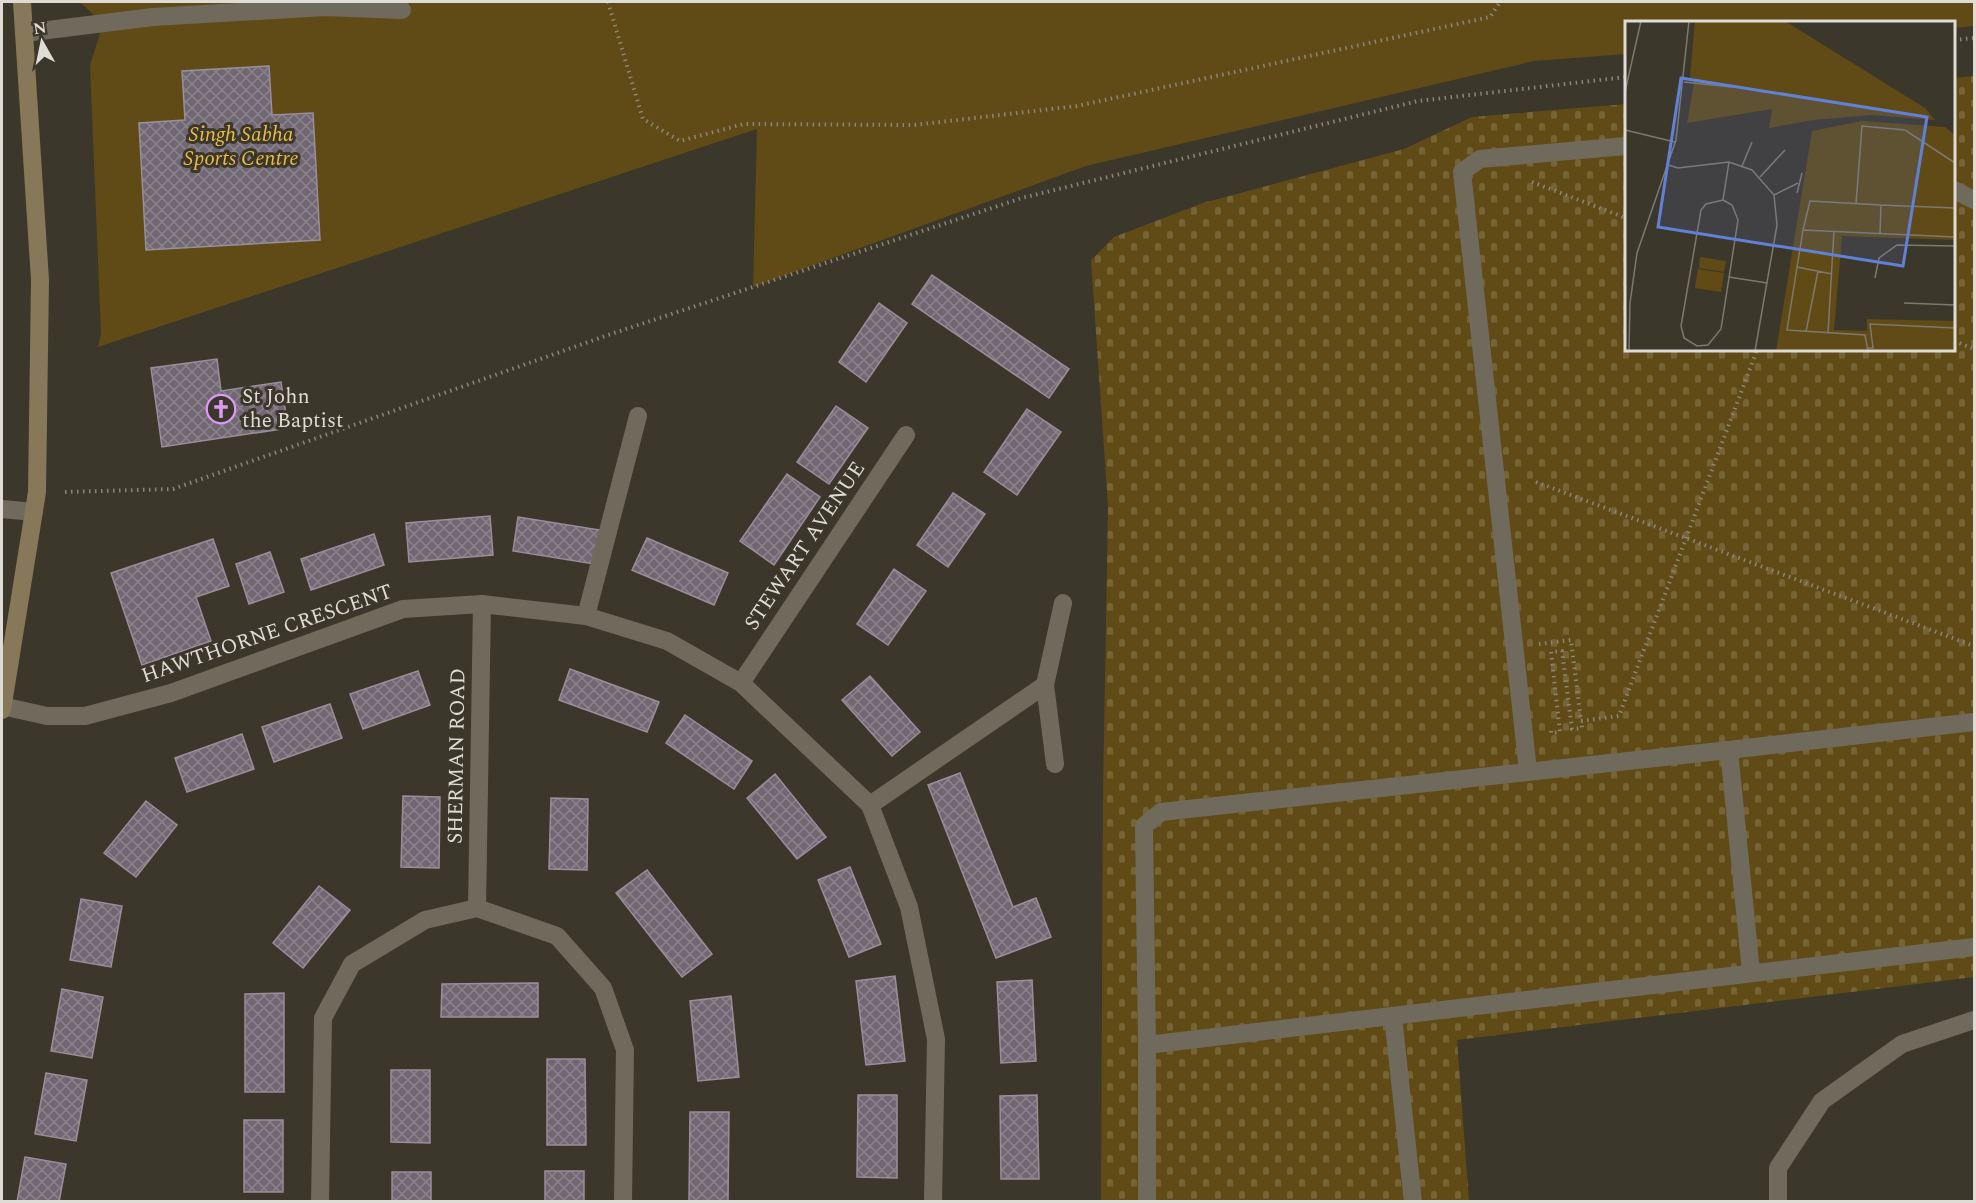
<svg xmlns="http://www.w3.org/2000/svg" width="1976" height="1203" font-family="Spectral,serif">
<defs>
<pattern id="cemetery-stones" width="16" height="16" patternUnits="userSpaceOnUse" patternTransform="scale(1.5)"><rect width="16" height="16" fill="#604b16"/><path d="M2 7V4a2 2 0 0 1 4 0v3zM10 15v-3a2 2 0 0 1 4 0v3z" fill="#766437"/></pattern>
<pattern id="building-cross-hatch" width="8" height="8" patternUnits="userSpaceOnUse" patternTransform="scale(1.5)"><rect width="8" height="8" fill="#706773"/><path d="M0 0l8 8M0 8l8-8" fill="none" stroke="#8b838c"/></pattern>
</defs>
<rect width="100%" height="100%" fill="#3c372b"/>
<polygon fill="#604b16" points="80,2 1974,2 1974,26 1954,28 1954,22 1626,22 1626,54 1534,61 1086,166 753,287 757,129 98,347 101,334 90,65 103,24"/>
<polygon fill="url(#cemetery-stones)" points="1974,76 1974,977 1457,1040 1469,1201 1101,1201 1103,796 1108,506 1091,260 1114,237 1203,203 1404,149 1472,117 1626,104 1626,350 1954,350 1954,78"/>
<g fill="url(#building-cross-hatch)" stroke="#988f9b" stroke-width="1.5">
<polygon points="269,66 272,115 313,113 320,240 146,250 139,123 185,120 182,71"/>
<polygon points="932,275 1069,369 1049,398 912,304"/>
<polygon points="879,303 907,323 866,382 839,362"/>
<polygon points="217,359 221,391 281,382 288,428 162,447 151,368"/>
<polygon points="836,406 868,428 829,484 797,462"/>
<polygon points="1027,409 1061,432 1017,495 984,472"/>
<polygon points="787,474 820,497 774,565 740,541"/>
<polygon points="953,493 985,514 948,567 917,545"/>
<polygon points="490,516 493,555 409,562 406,523"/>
<polygon points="518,517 600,530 594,564 513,551"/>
<polygon points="374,534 384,565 311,590 301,559"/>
<polygon points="647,538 728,573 714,605 632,570"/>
<polygon points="213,539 229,586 196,597 211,641 142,665 111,573"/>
<polygon points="270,552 284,592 249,604 236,564"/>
<polygon points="894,569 926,591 888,645 857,624"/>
<polygon points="570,669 659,702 647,732 559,700"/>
<polygon points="418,671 430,705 363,729 350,694"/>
<polygon points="870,676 920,732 892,756 842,700"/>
<polygon points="330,704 342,738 274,762 262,727"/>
<polygon points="685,715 752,761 734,789 666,743"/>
<polygon points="242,734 254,769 187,792 175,758"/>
<polygon points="960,773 1013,907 1036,898 1051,937 996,958 928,785"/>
<polygon points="775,774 826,837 797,859 747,798"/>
<polygon points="403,796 440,797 439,868 401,867"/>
<polygon points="551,798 588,799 587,870 549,869"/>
<polygon points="146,801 177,825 136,877 104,853"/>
<polygon points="850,867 881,944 849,957 818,880"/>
<polygon points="647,870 712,954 682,977 616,893"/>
<polygon points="319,886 350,910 303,968 273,943"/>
<polygon points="81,899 122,906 111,967 70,960"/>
<polygon points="895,976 905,1061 866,1065 856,981"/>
<polygon points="1032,980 1036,1061 1001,1063 997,982"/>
<polygon points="538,983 538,1017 441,1017 442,984"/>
<polygon points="62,989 103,997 92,1058 51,1051"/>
<polygon points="284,993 284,1092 245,1092 245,994"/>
<polygon points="731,996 739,1077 698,1081 690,1001"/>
<polygon points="547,1059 585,1059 586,1145 547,1145"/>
<polygon points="391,1070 430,1070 430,1143 391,1142"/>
<polygon points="46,1073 87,1080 76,1141 35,1134"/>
<polygon points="858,1095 897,1095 897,1178 857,1177"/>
<polygon points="1037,1095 1039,1179 1001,1179 1000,1096"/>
<polygon points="690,1112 729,1112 728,1202 689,1202"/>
<rect x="244" y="1120" width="39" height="72"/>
<polygon points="25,1157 66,1164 59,1202 17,1202"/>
<rect x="545" y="1171" width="39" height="31"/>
<rect x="392" y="1172" width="39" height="30"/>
</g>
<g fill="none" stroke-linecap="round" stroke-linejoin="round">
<g stroke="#8a867d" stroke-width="4" stroke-dasharray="1.5 4.5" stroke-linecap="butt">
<polyline points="608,2 643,119 680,141 744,124 914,125 1077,106 1490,17 1500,2"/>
<polyline points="1954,40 1974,38"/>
<polyline points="1532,182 1626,218"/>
<polyline points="1954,341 1974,349"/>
<polyline points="1536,482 1974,646"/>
<polyline points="65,492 173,489 608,335 1022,198 1418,101 1626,77"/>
<polyline points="1539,644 1571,640 1581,721 1619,716 1757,350"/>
<polyline points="1551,731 1551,733 1560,732 1551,652 1562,651 1572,729 1582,728 1581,721"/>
</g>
<g stroke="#706a5d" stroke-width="18">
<polyline points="24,33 153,17 325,7 402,10"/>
<polyline points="1954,190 1974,200"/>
<polyline points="586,616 638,416"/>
<polyline points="1055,764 1045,685 1063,603"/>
<polyline points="1528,771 1462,172 1480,159 1626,146"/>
<polyline points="870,805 1045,685"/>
<polyline points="1751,972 1729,750 1974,722"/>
<polyline points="1393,1016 1413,1202"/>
<polyline points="1147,1045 1144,826 1161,812 1729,750"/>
<polyline points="1147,1202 1147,1045 1974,947"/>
<polyline points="1778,1202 1778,1168 1822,1101 1902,1044 1974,1020"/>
</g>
<g stroke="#706a5d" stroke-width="18">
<polyline points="2,509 34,512"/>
<polyline points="741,683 906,435"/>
<polyline points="2,706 47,716 85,716 171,693 403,609 482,604 586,616 667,641 741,683 870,805 909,907 936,1039 933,1202"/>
<polyline points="477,908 482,604"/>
<polyline points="320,1202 323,1018 352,964 425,920 477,908 557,936 603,988 625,1050 623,1202"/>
</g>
<polyline stroke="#867859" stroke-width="18" points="2,710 37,492 40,280 22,2"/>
</g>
<defs>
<g id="church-ring" transform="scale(1.5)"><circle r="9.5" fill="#3c372b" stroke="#db99f6" stroke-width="1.5"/><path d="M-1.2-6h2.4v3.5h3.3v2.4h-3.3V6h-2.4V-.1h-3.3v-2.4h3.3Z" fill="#db99f6"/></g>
</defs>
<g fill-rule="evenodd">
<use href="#church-ring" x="221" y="409"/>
</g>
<g text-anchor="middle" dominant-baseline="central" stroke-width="6" stroke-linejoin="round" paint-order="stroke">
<g font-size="21" font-style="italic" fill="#ecbb44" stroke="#3c372b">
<text x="241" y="135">Singh Sabha<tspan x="241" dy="24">Sports Centre</tspan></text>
</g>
<g font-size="21" fill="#dfdcd5" stroke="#3c372b" text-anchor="start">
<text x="242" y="397">St John<tspan x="242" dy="24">the Baptist</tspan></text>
</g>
<g font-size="21" fill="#dfdcd5" stroke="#3c372b">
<text transform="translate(805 546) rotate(-56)">STEWART AVENUE</text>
<text transform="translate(267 634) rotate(-19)">HAWTHORNE CRESCENT</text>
<text transform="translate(457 756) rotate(-89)">SHERMAN ROAD</text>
</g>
</g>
<g transform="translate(1625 21)">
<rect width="330" height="330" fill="#3c372b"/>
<path d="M70 0H160L300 87 310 99 246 94 188 99 144 107 147 88 62 102 69 62 65 57ZM75 236 101 240 99 251 74 247ZM73 248 99 252 96 271 70 267Z" fill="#604b16"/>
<path d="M237 100 320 106 330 114V219L217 215 209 309 242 310V298L330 300V330H151L187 110Z" fill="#604b16"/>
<path fill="none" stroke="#7d796f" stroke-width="1.5" d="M59 61 106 66M0 71 16 0M0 109 50 121M43 144 53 147 104 141 127 149 149 174 152 204 130 330M117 145 127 121M135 156 160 129M172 172 177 152M149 174 173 162M98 179 107 184 113 199 96 308 83 324 72 325 59 317 56 305 76 189 81 183ZM98 179 104 141M231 183 237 105 280 109 330 142M178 209 185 180 256 184M255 212 256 184 330 187M172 246 207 253M104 256 142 262M250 257 254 237 272 224 330 225M279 282 330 284M181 311 193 250M203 312 209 210M243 327H248L245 303 330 307M4 330 5 282 12 232 51 119 64 0M243 330 240 314 162 309 178 209 330 216"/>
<path fill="#6180d7" fill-opacity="0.15" stroke="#6180d7" stroke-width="3" d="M56 57 302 96 278 245 33 206Z"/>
<rect width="330" height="330" fill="none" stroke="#dfdcd5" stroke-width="3"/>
</g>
<rect width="1976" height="1203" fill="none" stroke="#dfdcd5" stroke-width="6"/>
<g transform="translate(42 42) rotate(351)" stroke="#3c372b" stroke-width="4.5" paint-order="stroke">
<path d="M0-4.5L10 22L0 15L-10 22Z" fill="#dfdcd5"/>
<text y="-9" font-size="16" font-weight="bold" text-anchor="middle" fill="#dfdcd5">N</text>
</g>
</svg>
